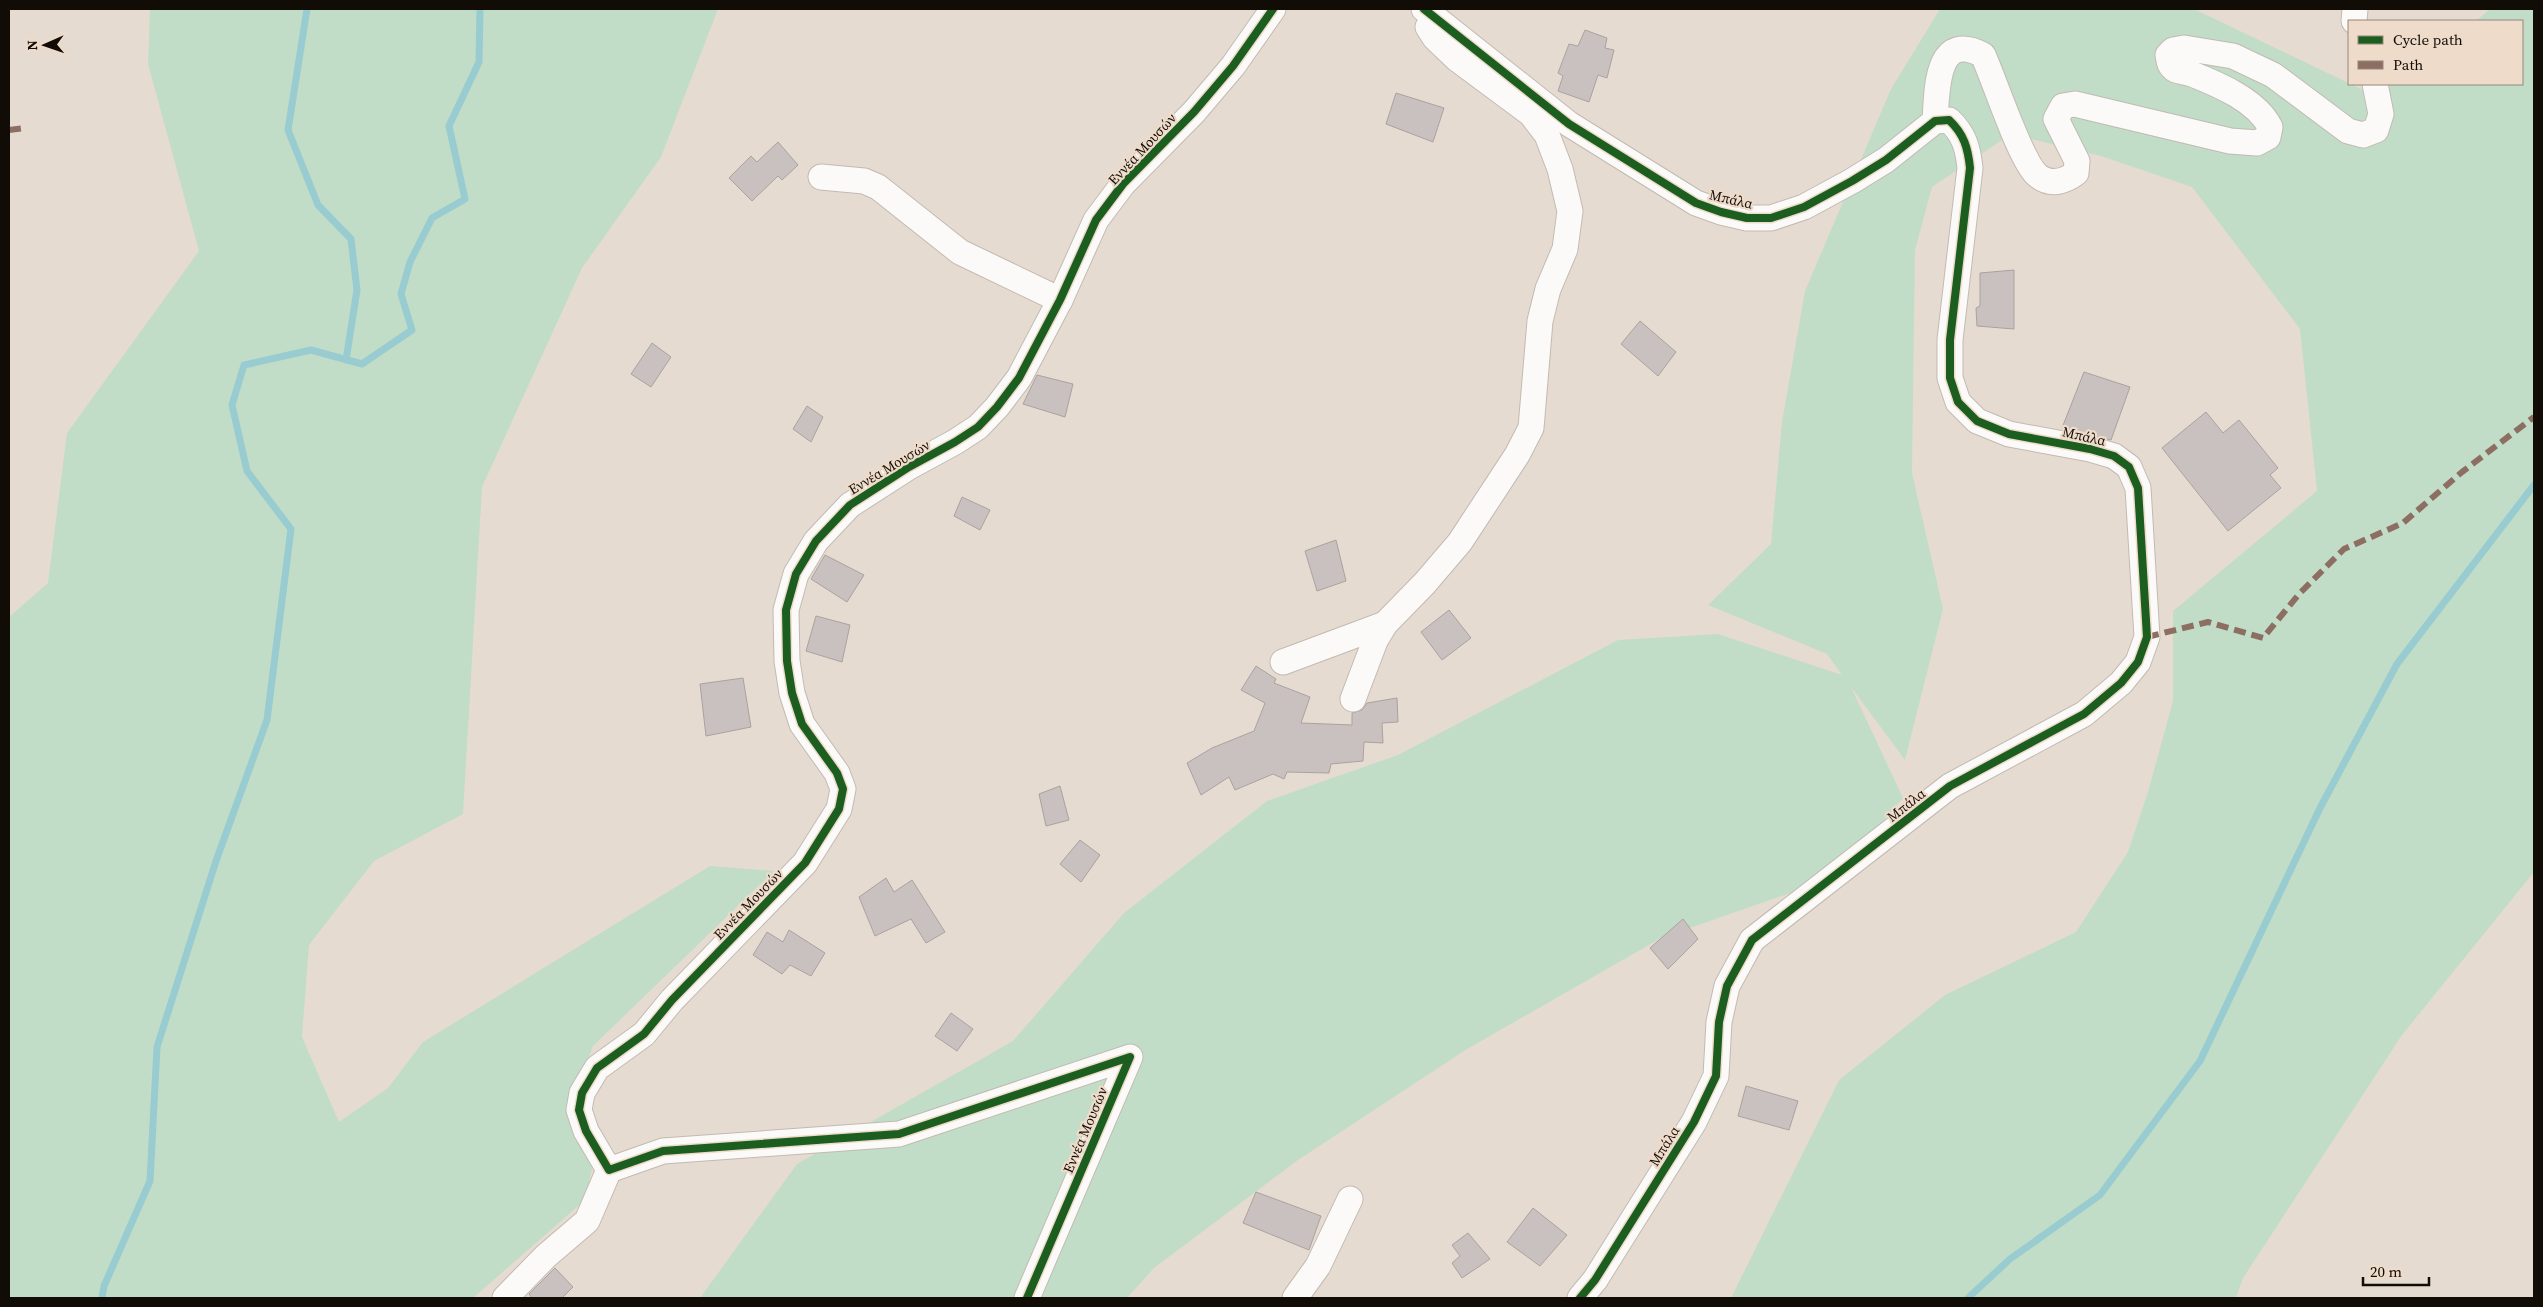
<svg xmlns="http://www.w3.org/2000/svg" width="2543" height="1307" font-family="'Source Serif 4',serif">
<rect width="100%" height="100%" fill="#e6dbd1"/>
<g fill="#c1ddc8">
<polygon points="150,9 718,9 661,157 582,268 482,487 463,814 374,861 309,945 302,1037 339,1122 388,1088 423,1042 710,866 774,871 593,1046 568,1114 594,1160 585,1200 473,1298 9,1298 9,617 48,583 67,433 199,251 148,64"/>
<polygon points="1940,9 2194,9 2363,90 2375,84 2522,84 2522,21 2476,21 2490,9 2534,9 2534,872 2402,1035 2243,1278 2236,1298 1731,1298 1839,1080 1945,995 2076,932 2128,852 2148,792 2173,701 2173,611 2317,491 2300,329 2192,187 2101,156 2011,134 1932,187 1915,250 1912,473 1943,609 1905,760 1851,687 1903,798 1833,878 1661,938 1467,1049 1298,1160 1154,1268 1127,1298 700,1298 797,1164 1013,1041 1124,913 1267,801 1398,755 1618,640 1718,634 1842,675 1827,654 1708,605 1771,544 1782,422 1805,291 1891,89"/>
</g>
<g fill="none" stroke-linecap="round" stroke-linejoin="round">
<g stroke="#98ccd0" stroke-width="7">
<polyline points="307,9 288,130 318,205 351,239 357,290 346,360"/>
<polyline points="102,1298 104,1286 150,1181 157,1047 216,861 267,720 291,529 247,471 232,405 244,365 311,350 362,364 412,330 401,294 410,262 432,218 465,199 449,126 479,62 480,9"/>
<polyline points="1968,1298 2010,1259 2100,1195 2200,1061 2320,808 2397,664 2534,485"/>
</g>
</g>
<g fill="#c9c1bf" stroke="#aba2a0">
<polygon points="1585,30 1607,38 1605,48 1614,50 1607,78 1598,75 1589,102 1558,91 1563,76 1558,73 1569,44 1578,46"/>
<polygon points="1396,93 1444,108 1433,142 1386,124"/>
<polygon points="778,142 798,165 782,180 778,176 752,201 729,178 751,156 757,162"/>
<polygon points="2014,270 2014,329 1977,326 1976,308 1980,306 1980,273"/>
<polygon points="1640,321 1676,352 1658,376 1621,344"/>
<polygon points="652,343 671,357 651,387 631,374"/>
<polygon points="2084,372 2130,387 2111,440 2062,428"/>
<polygon points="1037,375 1073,384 1065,417 1023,404"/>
<polygon points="807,406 823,417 811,442 793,429"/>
<polygon points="2206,412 2223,433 2239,420 2278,468 2270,475 2281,488 2228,531 2162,448"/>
<polygon points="962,497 990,510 980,530 954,516"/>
<polygon points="1336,540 1346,581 1317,591 1305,551"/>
<polygon points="825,555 864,575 847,602 811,579"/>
<polygon points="1449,610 1471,638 1442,660 1421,632"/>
<polygon points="816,616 850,625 842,662 806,651"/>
<polygon points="1256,666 1276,679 1274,683 1310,697 1301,723 1352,725 1352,713 1362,710 1367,703 1397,698 1398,722 1382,723 1383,743 1364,742 1363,761 1331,764 1329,773 1287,772 1284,779 1273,774 1235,790 1229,777 1201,795 1187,763 1212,748 1254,731 1265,703 1241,690"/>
<polygon points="743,678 751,727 706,736 700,684"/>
<polygon points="1060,786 1069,820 1046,826 1039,794"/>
<polygon points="1080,840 1100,855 1081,882 1060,864"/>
<polygon points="886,878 894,892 912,880 945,932 926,943 911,919 875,936 859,897"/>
<polygon points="1683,919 1698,939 1668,969 1650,948"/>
<polygon points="789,930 825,953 811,976 790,965 782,974 753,955 767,932 783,942"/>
<polygon points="951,1013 973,1029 957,1051 935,1036"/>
<polygon points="1746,1086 1798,1101 1789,1130 1738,1116"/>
<polygon points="1256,1192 1321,1216 1309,1250 1243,1223"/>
<polygon points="1533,1208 1567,1235 1540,1266 1507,1242"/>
<polygon points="1468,1233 1490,1259 1462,1278 1452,1263 1460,1256 1452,1245"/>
<polygon points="555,1268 573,1287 562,1298 532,1298 529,1294"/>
</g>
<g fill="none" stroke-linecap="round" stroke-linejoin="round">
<g stroke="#c2bab2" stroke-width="27">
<g id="minor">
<path d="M1424 9 1569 124 1696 203 1721 212 1747 218H1771L1804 207 1852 181 1886 160 1935 121 1949 120C1964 134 1968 148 1970 168L1950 340V378L1958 402 1977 421 2009 434 2090 449 2114 456 2129 467 2138 488 2147 637 2138 662 2121 683 2084 714 1950 786 1752 940 1727 986 1719 1022 1716 1076 1694 1122 1595 1280 1580 1298"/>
<polyline points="2354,21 2355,9"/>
<path d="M1935 121C1937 89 1936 30 1983 55 1995 81 2020 160 2037 175 2050 186 2064 182 2076 173L2077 161 2056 119 2063 106 2075 104 2230 141 2257 143 2268 137 2270 127C2257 101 2220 85 2192 74 2187 72 2179 72 2174 69 2169 65 2169 61 2168 55L2173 50 2184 48 2233 56 2273 75 2348 131 2363 135 2376 130 2381 114 2375 84"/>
<polyline points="821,177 864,181 878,187 960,252 1060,300"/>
<polyline points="1283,662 1385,624"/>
<polyline points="1353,699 1375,641 1385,624 1425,583 1460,542 1517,455 1531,428 1540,321 1548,289 1565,249 1570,211 1560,169 1547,135 1531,114 1457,59 1435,38 1428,27"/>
<polyline points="505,1298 546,1256 587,1221 609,1170"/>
<polyline points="1027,1298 1130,1057 899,1134 663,1151 609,1170 586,1131 579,1110 582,1093 597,1068 644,1034 672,1000 805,863 839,809 843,789 837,773 802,724 792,693 787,661 786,610 796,574 816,541 850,505 909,467 955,442 978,427 997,407 1019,378 1060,300 1096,220 1123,184 1194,112 1233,66 1273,9"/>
<polyline points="1295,1298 1318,1266 1350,1199"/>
</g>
</g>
<use href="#minor" stroke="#fbfaf8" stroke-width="25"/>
<g stroke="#8d6e63" stroke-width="6" stroke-dasharray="12 6" stroke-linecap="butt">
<polyline points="9,130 25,128"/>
<polyline points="2147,637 2208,622 2263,638 2299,594 2344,549 2403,523 2462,472 2534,417"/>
</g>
<g stroke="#eedbc9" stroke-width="11">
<g id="cycleway">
<path d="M1424 9 1569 124 1696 203 1721 212 1747 218H1771L1804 207 1852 181 1886 160 1935 121 1949 120C1964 134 1968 148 1970 168L1950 340V378L1958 402 1977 421 2009 434 2090 449 2114 456 2129 467 2138 488 2147 637 2138 662 2121 683 2084 714 1950 786 1752 940 1727 986 1719 1022 1716 1076 1694 1122 1595 1280 1580 1298"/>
<polyline points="1027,1298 1130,1057 899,1134 663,1151 609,1170 586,1131 579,1110 582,1093 597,1068 644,1034 672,1000 805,863 839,809 843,789 837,773 802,724 792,693 787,661 786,610 796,574 816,541 850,505 909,467 955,442 978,427 997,407 1019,378 1060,300 1096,220 1123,184 1194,112 1233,66 1273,9"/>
</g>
</g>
<use href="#cycleway" stroke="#1b5e20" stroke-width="8"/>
</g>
<g text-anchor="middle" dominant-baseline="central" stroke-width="4.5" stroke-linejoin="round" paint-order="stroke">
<g font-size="14" fill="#120c07" stroke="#eedbc9">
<text transform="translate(1142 149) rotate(-47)">Εννέα Μουσών</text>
<text transform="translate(1731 199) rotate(13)">Μπάλα</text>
<text transform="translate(2084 436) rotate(13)">Μπάλα</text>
<text transform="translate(889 467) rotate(-31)">Εννέα Μουσών</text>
<text transform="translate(1906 805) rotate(-38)">Μπάλα</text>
<text transform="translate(748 904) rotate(-46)">Εννέα Μουσών</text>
<text transform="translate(1085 1130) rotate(-67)">Εννέα Μουσών</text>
<text transform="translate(1664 1146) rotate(-58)">Μπάλα</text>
</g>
</g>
<rect width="2543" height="1307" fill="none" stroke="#120c07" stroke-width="20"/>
<rect x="2348" y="20" width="175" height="65" fill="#eedbc9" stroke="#96887b"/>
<rect x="2358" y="36" width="25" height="8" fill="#1b5e20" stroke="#96887b"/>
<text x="2393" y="45" font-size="15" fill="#120c07">Cycle path</text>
<rect x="2358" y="61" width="25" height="8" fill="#8d6e63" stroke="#96887b"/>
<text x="2393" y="70" font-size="15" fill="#120c07">Path</text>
<g transform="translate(45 45) rotate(268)" stroke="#eedbc9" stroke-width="4" paint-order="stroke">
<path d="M0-4L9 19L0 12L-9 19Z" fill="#120c07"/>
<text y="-8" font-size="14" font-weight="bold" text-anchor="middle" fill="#120c07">N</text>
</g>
<path d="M2363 1277v8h66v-8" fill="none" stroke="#120c07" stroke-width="2.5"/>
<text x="2370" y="1277" font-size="15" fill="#120c07" stroke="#eedbc9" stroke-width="4" paint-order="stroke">20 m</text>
</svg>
